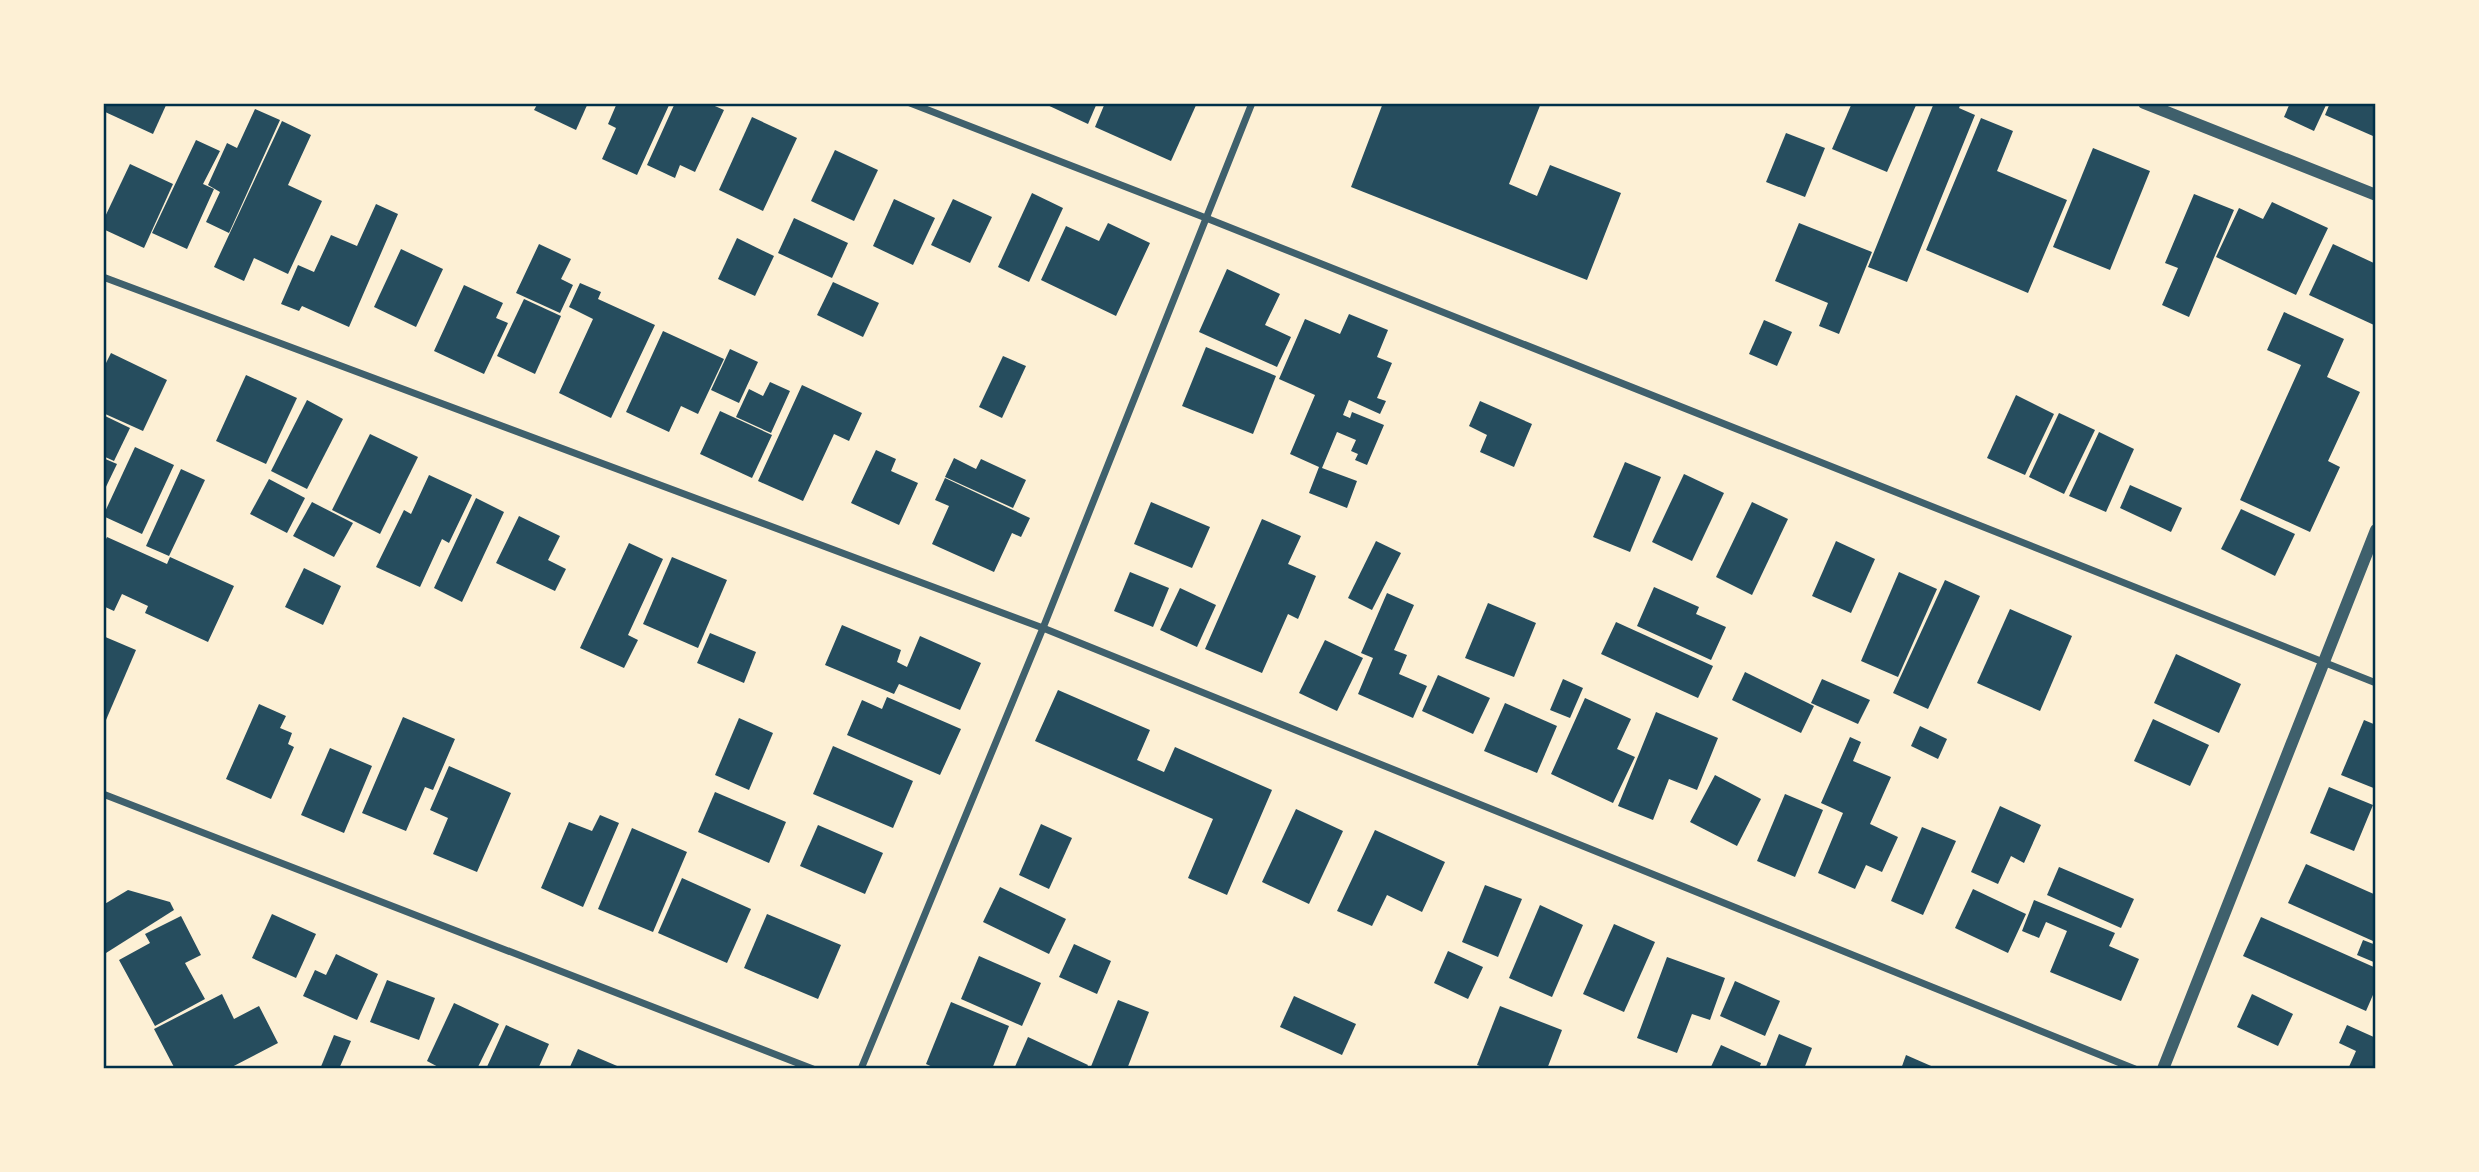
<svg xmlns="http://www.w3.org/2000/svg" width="2479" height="1172" font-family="Barlow,sans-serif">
<rect width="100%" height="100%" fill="#fdf0d5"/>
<g fill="#264d5e">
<polygon points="103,103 167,103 153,134 103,111"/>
<polygon points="538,103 588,103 576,130 534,110"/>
<polygon points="617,103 670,103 637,175 602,159 616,128 608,124"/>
<polygon points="675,103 708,103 724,110 695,172 680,165 675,178 647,165"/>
<polygon points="1043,103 1097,103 1088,124"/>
<polygon points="1105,103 1197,103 1171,161 1095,127"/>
<polygon points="1383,103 1541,103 1509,184 1537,196 1550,165 1621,193 1587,280 1351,187"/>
<polygon points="1852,103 1917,103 1887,172 1832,149"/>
<polygon points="1934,103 1961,103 1959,108 1975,115 1907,282 1868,267"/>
<polygon points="2290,103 2327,103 2314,131 2284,117"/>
<polygon points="2330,103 2376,103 2376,130 2373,136 2325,115"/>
<polygon points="255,109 280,120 229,233 206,222 220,192 208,185 227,143 237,148"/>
<polygon points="752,117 797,138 763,211 719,190"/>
<polygon points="1981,118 2013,131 1997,171 2067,200 2028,293 1926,250"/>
<polygon points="282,121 311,135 288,185 322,201 288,274 254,258 244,281 214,267"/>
<polygon points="1786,133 1825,148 1805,197 1766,182"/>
<polygon points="196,140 220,151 203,184 214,189 187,249 152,233"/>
<polygon points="2093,148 2150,171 2110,270 2053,247"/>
<polygon points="835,150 878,170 854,221 811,201"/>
<polygon points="130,164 173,184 144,248 103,229 103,221"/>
<polygon points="1032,193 1063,208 1029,282 998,267"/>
<polygon points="2194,194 2234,210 2189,317 2162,305 2178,268 2165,263"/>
<polygon points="894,199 935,218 913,265 873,246"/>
<polygon points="953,199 992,217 970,263 931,245"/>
<polygon points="2272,202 2328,228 2296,295 2216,257 2239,208 2263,219"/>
<polygon points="376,204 398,214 349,327 302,306 299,311 281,304 298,265 314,272 331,235 357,246"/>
<polygon points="794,218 848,243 832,278 778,253"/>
<polygon points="1108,223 1150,243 1116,316 1041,280 1066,226 1099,241"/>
<polygon points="1799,223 1872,252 1839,334 1819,326 1828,303 1775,281"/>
<polygon points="737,238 774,256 755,296 718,279"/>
<polygon points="539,244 571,259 561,279 573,285 560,313 516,293"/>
<polygon points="2333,244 2376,264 2376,320 2374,325 2309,295"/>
<polygon points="401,249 443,269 416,327 374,307"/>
<polygon points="1227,269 1280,294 1265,325 1291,337 1277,367 1199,332"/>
<polygon points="833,282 879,303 863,337 817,315"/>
<polygon points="580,283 601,292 598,299 655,325 611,418 559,393 593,319 569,307"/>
<polygon points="464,285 503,303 496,318 508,323 484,374 434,351"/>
<polygon points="524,299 561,316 535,374 497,356"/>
<polygon points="2284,312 2344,339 2327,377 2360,392 2328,461 2340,467 2310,532 2240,500 2301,365 2267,350"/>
<polygon points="1349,314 1388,330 1377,357 1392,363 1377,398 1386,401 1380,414 1349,400 1343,415 1350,418 1352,412 1384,425 1367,465 1355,460 1358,454 1351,451 1356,440 1337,432 1322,468 1357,481 1347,508 1309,493 1319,467 1290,454 1315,395 1279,379 1305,319 1340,334"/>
<polygon points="1764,320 1792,332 1777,366 1749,354"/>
<polygon points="663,331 724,359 698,414 681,406 669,432 626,412"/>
<polygon points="1206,347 1276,376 1253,434 1182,406"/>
<polygon points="730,349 758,362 739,403 711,390"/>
<polygon points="111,353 167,380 143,431 103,413 103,369"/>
<polygon points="1003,356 1026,366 1002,418 979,407"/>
<polygon points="246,375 297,398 266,464 216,441"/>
<polygon points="770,382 790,391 771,433 736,417 749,389 763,396"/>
<polygon points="802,385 862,413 849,441 834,434 803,501 758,481"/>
<polygon points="2016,395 2054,414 2025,475 1987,458"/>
<polygon points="307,400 343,419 307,489 271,471"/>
<polygon points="1480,401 1532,424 1514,467 1480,452 1487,435 1469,426"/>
<polygon points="720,411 772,435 752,478 700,454"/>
<polygon points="2059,413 2095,430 2064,494 2029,477"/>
<polygon points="103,415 130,428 114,461 103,456"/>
<polygon points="2099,432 2134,449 2106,512 2069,496"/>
<polygon points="370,434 418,457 380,534 332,510"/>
<polygon points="135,447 174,465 142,534 103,516"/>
<polygon points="876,450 896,459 891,471 918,483 899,525 851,503"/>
<polygon points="103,458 117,464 103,493"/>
<polygon points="954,458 976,469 981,459 1026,480 1013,508 945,477"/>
<polygon points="1625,462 1661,477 1630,552 1593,537"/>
<polygon points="181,469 205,480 169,556 146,546"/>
<polygon points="1684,474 1724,493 1692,561 1652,542"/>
<polygon points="429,475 472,495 449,543 442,539 420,587 376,567 404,510 411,514"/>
<polygon points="945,478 1030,518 1021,537 1012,533 994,572 932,544 949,506 935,500"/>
<polygon points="269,479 305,498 287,533 250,514"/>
<polygon points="2130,485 2182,508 2171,532 2120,508"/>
<polygon points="476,498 504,512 462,602 434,588"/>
<polygon points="312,502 353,523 334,557 293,536"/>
<polygon points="1151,502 1210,527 1192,568 1134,544"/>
<polygon points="1752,502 1788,519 1752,595 1716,577"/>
<polygon points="2241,509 2295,534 2275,576 2221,549"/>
<polygon points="519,516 560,536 548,560 566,569 555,591 496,563"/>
<polygon points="1262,519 1301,536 1288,564 1316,576 1298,619 1288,614 1262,673 1205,649"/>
<polygon points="107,537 167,564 170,557 234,586 208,642 145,613 148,606 122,594 114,611 103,606 103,545"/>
<polygon points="1376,541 1401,553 1372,610 1348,598"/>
<polygon points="1836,541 1875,559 1851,613 1812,596"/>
<polygon points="629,543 663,559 628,635 638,640 624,668 580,648"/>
<polygon points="672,557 727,580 698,648 643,624"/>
<polygon points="304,568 341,586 323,625 285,607"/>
<polygon points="1130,572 1169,588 1153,627 1114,611"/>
<polygon points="1899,572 1937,589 1898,677 1861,661"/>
<polygon points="1945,580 1980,596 1928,709 1893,693"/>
<polygon points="1654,587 1699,607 1696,614 1726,627 1711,660 1637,626"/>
<polygon points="1180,588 1216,605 1197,647 1160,630"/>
<polygon points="1387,593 1414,605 1394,650 1407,655 1399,674 1427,686 1413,718 1358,694 1373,658 1361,653"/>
<polygon points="1488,603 1536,623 1514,677 1465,658"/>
<polygon points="2010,609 2072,636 2040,711 1977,683"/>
<polygon points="1616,622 1713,666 1698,698 1601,654"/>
<polygon points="842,625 901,650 897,662 907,667 920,636 981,663 960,710 899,684 894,694 825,665"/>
<polygon points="710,633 756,652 744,683 697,663"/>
<polygon points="103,636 136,650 103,727"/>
<polygon points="1325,640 1363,658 1337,711 1299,693"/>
<polygon points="2176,654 2241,684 2219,733 2154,703"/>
<polygon points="1745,672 1814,706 1801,733 1732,700"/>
<polygon points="1438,675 1490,698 1473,734 1422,711"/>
<polygon points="1563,679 1583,688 1570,718 1550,710"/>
<polygon points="1822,679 1870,700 1858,724 1811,703"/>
<polygon points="1058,690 1150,730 1137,760 1164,772 1175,747 1272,790 1227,895 1188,878 1213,819 1035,741"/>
<polygon points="887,697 961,729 940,775 847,735 862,700 882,709"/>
<polygon points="1585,698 1631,719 1617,749 1635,757 1613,803 1551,774"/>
<polygon points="1505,703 1557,726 1537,773 1484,751"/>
<polygon points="259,704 286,716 280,728 292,733 288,744 294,747 271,799 226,779"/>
<polygon points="1656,712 1718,738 1697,790 1669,779 1653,820 1618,806"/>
<polygon points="403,717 455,739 433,790 425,787 406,831 362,813"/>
<polygon points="739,718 773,733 749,790 715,775"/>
<polygon points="2153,719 2209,745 2190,786 2134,761"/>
<polygon points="2364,720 2376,725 2376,789 2341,775"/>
<polygon points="1920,726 1947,739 1938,759 1911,746"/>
<polygon points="1850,737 1861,742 1853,761 1891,777 1870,824 1898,837 1882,872 1866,865 1855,889 1818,873 1843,813 1821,803"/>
<polygon points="833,746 913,781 893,828 813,794"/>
<polygon points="330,748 372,766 344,833 301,815"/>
<polygon points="449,766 511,793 477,872 433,854 448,818 430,810"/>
<polygon points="1715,775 1761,799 1737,846 1690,822"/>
<polygon points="2329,787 2373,805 2354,851 2310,833"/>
<polygon points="715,792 786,822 769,863 698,832"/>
<polygon points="1785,794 1823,810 1795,877 1757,861"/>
<polygon points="2000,806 2041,825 2024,863 2011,856 1998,884 1971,872"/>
<polygon points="1296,809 1343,831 1309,904 1262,882"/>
<polygon points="600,815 619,823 583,907 541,888 569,822 592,831"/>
<polygon points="1041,824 1072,838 1049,889 1019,875"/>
<polygon points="818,825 883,853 865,894 800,866"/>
<polygon points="1922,827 1956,841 1923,915 1891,901"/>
<polygon points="632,828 687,852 653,932 598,909"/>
<polygon points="1375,830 1445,862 1422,912 1387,895 1372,926 1337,911"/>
<polygon points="2306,864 2376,895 2376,934 2373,941 2288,903"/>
<polygon points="2059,867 2134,899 2121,928 2047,895"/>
<polygon points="682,878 751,909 727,963 658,933"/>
<polygon points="1485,885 1522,899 1498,957 1462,942"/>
<polygon points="1000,887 1066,919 1049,954 983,922"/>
<polygon points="1973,889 2026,914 2008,953 1955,928"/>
<polygon points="128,890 170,902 174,910 106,953 103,948 103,905"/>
<polygon points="2034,900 2115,933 2109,946 2139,959 2121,1001 2050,972 2067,931 2046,922 2039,938 2022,931"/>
<polygon points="1540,905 1583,925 1552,997 1509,978"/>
<polygon points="272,914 316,934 296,978 252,958"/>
<polygon points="767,914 841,945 818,999 744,968"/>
<polygon points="181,916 201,955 185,963 205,999 155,1026 119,960 150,943 145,934"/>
<polygon points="2261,917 2376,968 2376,988 2366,1011 2243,956"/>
<polygon points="1614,924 1655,942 1624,1012 1583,994"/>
<polygon points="2363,940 2376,945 2376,963 2357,955"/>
<polygon points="1074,944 1111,961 1097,994 1059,977"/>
<polygon points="1448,951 1483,967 1468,999 1434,983"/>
<polygon points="336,954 378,974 357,1020 303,996 315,970 326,975"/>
<polygon points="979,956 1041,983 1022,1026 961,999"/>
<polygon points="1667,957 1725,978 1710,1020 1692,1014 1677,1053 1637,1038"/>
<polygon points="387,980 435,998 419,1040 370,1022"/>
<polygon points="1735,981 1780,1001 1765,1036 1720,1016"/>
<polygon points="222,994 234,1019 259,1006 278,1043 228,1069 175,1069 154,1029"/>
<polygon points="2252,994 2293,1014 2278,1046 2237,1027"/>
<polygon points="1294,996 1356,1024 1342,1055 1280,1027"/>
<polygon points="1118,1000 1149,1012 1127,1069 1090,1069"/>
<polygon points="951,1002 1009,1026 992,1069 937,1069 926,1064"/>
<polygon points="454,1003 499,1024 477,1069 442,1069 427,1061"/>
<polygon points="1500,1006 1562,1030 1547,1069 1488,1069 1477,1065"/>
<polygon points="506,1025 549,1044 538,1069 486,1069"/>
<polygon points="2347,1025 2376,1038 2376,1069 2348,1069 2356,1051 2339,1043"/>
<polygon points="1779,1034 1812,1048 1804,1069 1765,1069"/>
<polygon points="334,1035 351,1041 339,1069 320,1069"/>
<polygon points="1028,1037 1088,1065 1086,1069 1014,1069"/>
<polygon points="1721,1045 1761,1063 1759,1069 1710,1069"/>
<polygon points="578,1049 624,1069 569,1069"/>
<polygon points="1906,1055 1938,1069 1901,1069"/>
</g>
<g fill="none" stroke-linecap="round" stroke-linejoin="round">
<g stroke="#3f606c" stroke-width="7">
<polyline points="910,103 1206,218 2376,683"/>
<polyline points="103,277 1043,628 2135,1069"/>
<polyline points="103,794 813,1069"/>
<polyline points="861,1069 1043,628 1252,103"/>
</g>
<g stroke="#3f606c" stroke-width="12">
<polyline points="2144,103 2376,195"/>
<polyline points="2163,1069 2376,530"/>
</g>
</g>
<rect width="2479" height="1172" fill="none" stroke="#fdf0d5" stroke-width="210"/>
<rect x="105" y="105" width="2269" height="962" fill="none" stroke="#003049" stroke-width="2.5"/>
</svg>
